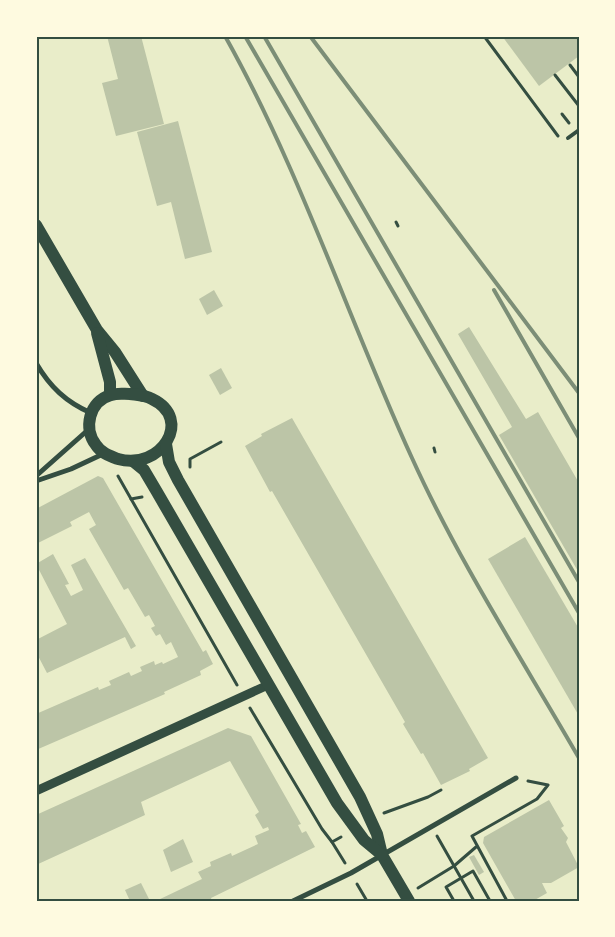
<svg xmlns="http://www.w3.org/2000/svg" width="615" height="937" font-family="Helvetica,sans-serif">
<rect width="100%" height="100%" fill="#e9edc9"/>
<g fill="#bcc5a7">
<polygon points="107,36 141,36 164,124 116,136 102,83 118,79"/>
<polygon points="502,36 579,36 579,56 539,86"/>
<polygon points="178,121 212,252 185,259 171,202 157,206 137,132"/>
<polygon points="214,290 223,306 207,315 199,299"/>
<polygon points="469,327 526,419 538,412 579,483 579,573 499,435 512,427 458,334"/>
<polygon points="221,368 232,388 220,395 209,375"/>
<polygon points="292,418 488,758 469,769 470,771 441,785 423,753 421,754 403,724 405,722 272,491 270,492 245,446 262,436 261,434"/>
<polygon points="98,476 103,478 203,652 206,650 213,664 200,671 201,675 164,692 165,694 36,750 36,714 98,687 99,690 111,685 109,681 129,672 131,676 142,671 140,667 154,661 155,665 162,662 163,664 178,657 171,642 166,645 160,634 156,636 151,628 155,626 149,615 145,617 128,588 124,590 89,529 96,525 89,512 70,522 72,526 36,544 36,509"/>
<polygon points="525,537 579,629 579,716 488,559"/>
<polygon points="53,554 69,584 65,585 71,596 83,590 71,565 85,558 136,646 131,649 125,637 47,673 36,652 36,640 67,624 36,564"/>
<polygon points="228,728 251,736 301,824 298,825 302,833 306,831 315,847 211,898 212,901 156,901 202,879 198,872 211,866 210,862 231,853 232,856 258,844 255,836 269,830 268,827 263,829 255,815 259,812 230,761 141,802 145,815 36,865 36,815"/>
<polygon points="549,800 564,826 561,828 568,838 566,842 579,867 551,883 542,883 547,893 533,901 516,901 483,843 484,837"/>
<polygon points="183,839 193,862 171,872 163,850"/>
<polygon points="474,855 484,872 479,875 469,857"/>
<polygon points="141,883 150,901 130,901 125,890"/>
</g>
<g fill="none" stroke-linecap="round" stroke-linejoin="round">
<g stroke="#344e41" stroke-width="3">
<polyline points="484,36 558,136"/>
<polyline points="570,65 579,77"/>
<polyline points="555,75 579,106"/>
<polyline points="562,114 569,123"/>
<polyline points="396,222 398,226"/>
<polyline points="434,448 435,452"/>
<polyline points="190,467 190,459 221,442"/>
<polyline points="118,476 237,685"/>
<polyline points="131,499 142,497"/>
<polyline points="250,708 322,829 332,842"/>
<polyline points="384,813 428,797 441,790"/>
<polyline points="437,836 474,901"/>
<polyline points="341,837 332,842 345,863"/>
<polyline points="357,884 367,901"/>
<polyline points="418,888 454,866 476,847"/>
<polyline points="454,901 446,887 473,871 490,901"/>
<polyline points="507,901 472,836 537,799 548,785 528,781"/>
</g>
<polyline stroke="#344e41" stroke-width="4" points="568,138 579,130"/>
<g stroke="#344e41" stroke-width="5">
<path d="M36 363C50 387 66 402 91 413"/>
<polyline points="36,476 89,429"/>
<polyline points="36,481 71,469 103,454"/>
<polyline points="293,901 351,873 516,778"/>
</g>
<polyline stroke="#344e41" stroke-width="9" points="36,791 268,685"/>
<g stroke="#344e41" stroke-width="12">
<polyline points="36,225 97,330 115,352 143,396"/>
<polyline points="97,333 110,382 110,395"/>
<path d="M130 394C137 395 145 395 152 399 194 419 161 471 118 459 110 456 101 453 96 445 83 429 89 401 111 395 117 393 123 394 130 394Z"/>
<polyline points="166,444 169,462 178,480 360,797 377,834 382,855 409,901"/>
<polyline points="133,461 144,470 157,492 337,803 364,840 382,855"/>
</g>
<g stroke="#7c8e77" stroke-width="4">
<path d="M225 36C300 170 348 318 412 458 459 562 522 659 579 758"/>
<polyline points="245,36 579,613"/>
<polyline points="264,36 579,582"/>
<polyline points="310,36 579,393"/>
<polyline points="494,290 579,438"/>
</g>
</g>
<rect width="615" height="937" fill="none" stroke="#fefae0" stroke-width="75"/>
<rect x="38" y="38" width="540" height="862" fill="none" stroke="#344e41" stroke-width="2"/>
</svg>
